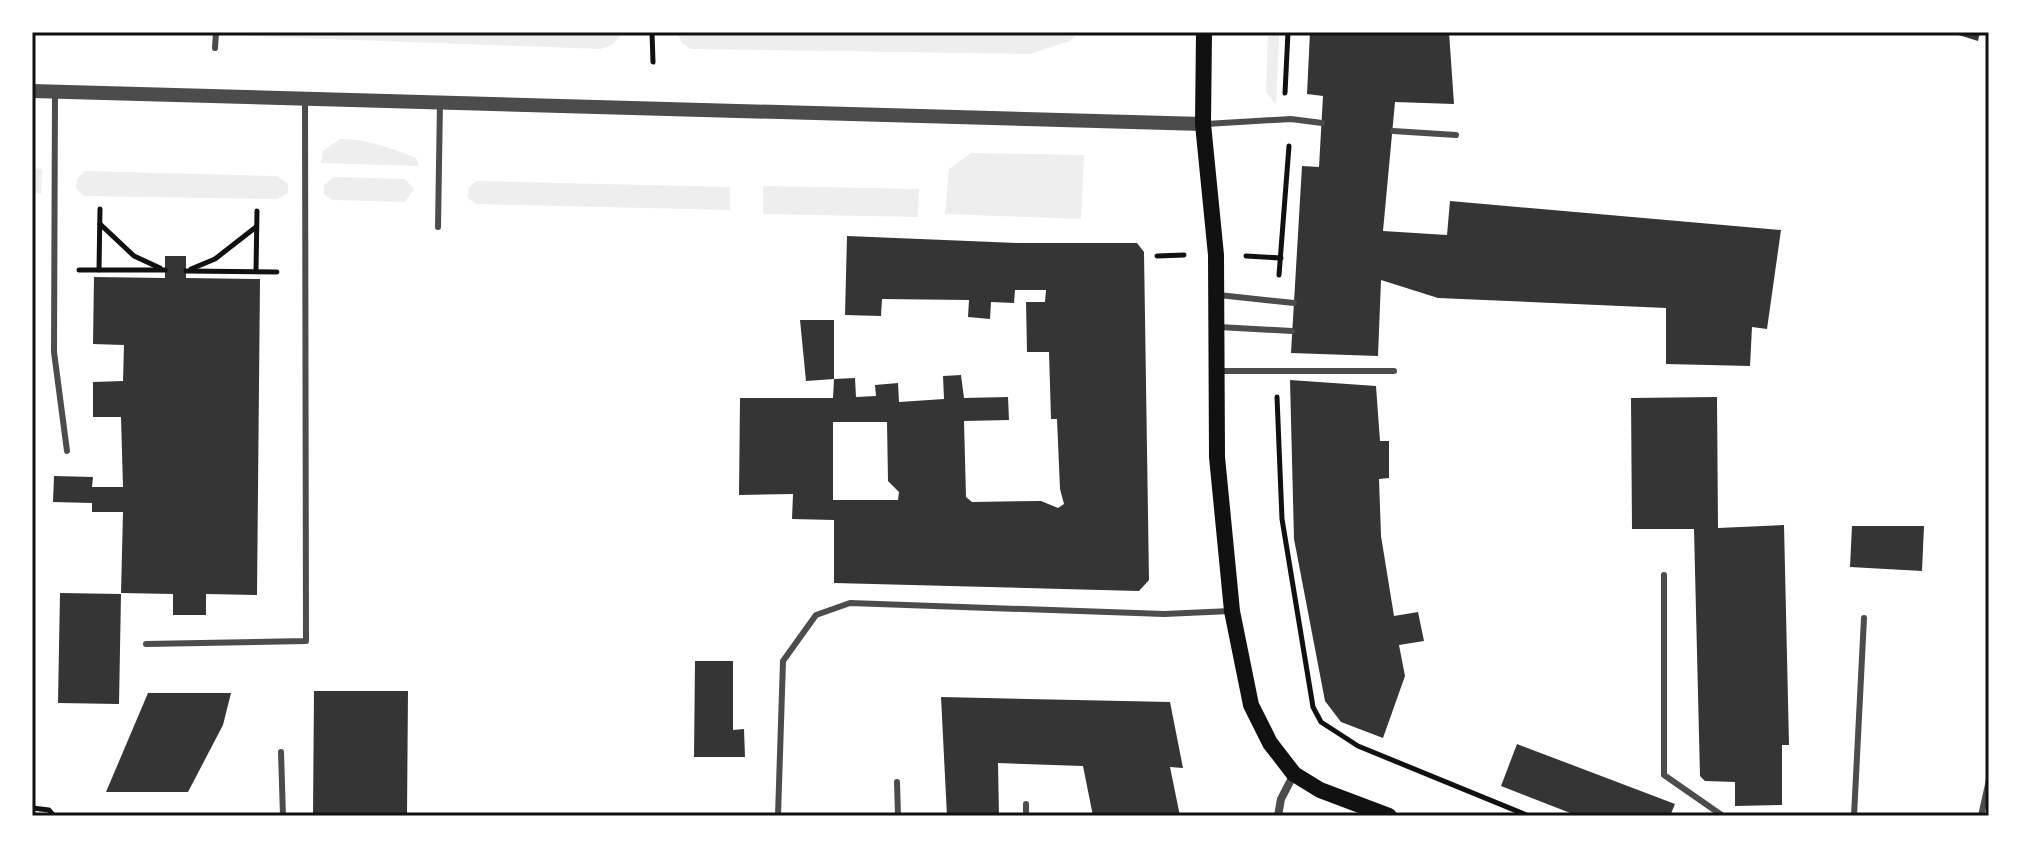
<svg xmlns="http://www.w3.org/2000/svg" width="2021" height="848" font-family="'Source Sans 3',sans-serif">
<rect width="100%" height="100%" fill="#fff"/>
<g fill="#eee">
<polygon points="248,32 624,32 612,45 600,49 248,36"/>
<polygon points="677,32 1079,32 1070,41 1030,54 691,49 682,43"/>
<polygon points="1268,33 1279,35 1279,41 1276,104 1266,92"/>
<path d="M340 139C368 139 390 148 416 158L419 166 321 163 323 151Z"/>
<polygon points="971,153 1084,155 1081,219 945,214 949,169"/>
<polygon points="32,168 42,169 41,194 32,193"/>
<polygon points="85,171 277,176 288,184 288,193 277,199 84,196 76,188 77,179"/>
<polygon points="334,177 405,179 414,189 405,202 333,200 324,194 324,185"/>
<polygon points="477,181 730,187 730,210 476,204 468,198 469,187"/>
<polygon points="763,186 919,189 918,217 763,214"/>
</g>
<g fill="#353535" fill-rule="evenodd">
<polygon points="1310,32 1449,32 1454,104 1395,102 1383,231 1447,235 1450,201 1781,230 1767,329 1752,327 1750,366 1666,364 1666,308 1438,298 1381,280 1378,356 1291,353 1302,166 1319,167 1323,96 1307,94"/>
<polygon points="1949,32 1980,32 1978,41"/>
<path d="M847 236 1017 243H1137L1144 252 1149 580 1139 591 834 583V520L792 519 793 494 739 495 740 398H833L834 379 806 381 800 320H834V379L855 378 856 397 876 396 875 385 898 383 899 402 944 399 943 376 961 375 964 398 1008 397 1009 420 964 421 966 497 972 502 1041 501 1058 508 1064 504 1060 489 1057 419H1051L1049 352H1027L1026 302H1045L1046 290H1015L1014 303 991 302 990 319 968 317 969 300 882 299 881 316 845 315ZM833 422H887L888 481 899 492 898 500H833Z"/>
<polygon points="165,256 186,256 186,278 260,279 257,595 206,594 206,615 173,615 173,594 121,593 123,512 92,512 92,503 53,502 54,476 93,477 92,487 123,487 121,417 93,417 93,382 123,381 124,345 93,344 94,277 165,278"/>
<polygon points="1290,380 1376,386 1380,441 1389,441 1389,478 1379,479 1381,536 1394,616 1418,612 1424,641 1399,645 1405,676 1383,738 1341,722 1325,701 1294,539"/>
<polygon points="1717,397 1718,528 1784,525 1789,745 1782,745 1782,805 1735,806 1735,782 1705,781 1700,776 1694,529 1632,529 1631,398"/>
<polygon points="1852,526 1924,526 1922,571 1850,567"/>
<polygon points="60,593 121,594 119,704 58,703"/>
<polygon points="695,661 733,661 733,730 744,729 745,757 694,757"/>
<polygon points="314,691 408,691 407,816 313,816"/>
<polygon points="148,693 231,693 223,725 188,792 106,792"/>
<polygon points="941,697 1170,702 1183,768 1170,767 1180,816 1093,816 1083,766 998,763 999,816 947,816"/>
<polygon points="1517,744 1675,804 1670,816 1578,816 1501,786"/>
</g>
<g fill="none" stroke-linecap="round" stroke-linejoin="round">
<g stroke="#111" stroke-width="5">
<polyline points="652,32 653,62"/>
<polyline points="1285,93 1288,32"/>
<polyline points="100,224 134,256 160,268"/>
<polyline points="1157,256 1184,255"/>
<polyline points="1246,256 1281,258"/>
<polyline points="191,269 215,259 256,227"/>
<polyline points="79,270 165,270"/>
<polyline points="99,270 100,209"/>
<polyline points="186,271 277,272"/>
<polyline points="256,271 257,211"/>
<polyline points="1279,275 1289,146"/>
<polyline points="1277,397 1282,519 1313,707 1321,722 1358,746 1529,816"/>
<polyline points="32,808 49,810 54,816"/>
</g>
<g stroke="#4c4c4c" stroke-width="6">
<polyline points="215,48 216,32"/>
<polyline points="55,91 54,352 67,451"/>
<polyline points="1206,124 1291,119 1322,123"/>
<polyline points="1393,131 1456,135"/>
<polyline points="438,227 440,102"/>
<polyline points="1219,295 1294,303"/>
<polyline points="1219,327 1292,331"/>
<polyline points="1220,371 1394,371"/>
<polyline points="1664,575 1664,775 1723,816"/>
<polyline points="146,644 306,641 305,99"/>
<polyline points="281,752 283,816"/>
<polyline points="897,782 898,816"/>
<polyline points="1026,804 1026,816"/>
<polyline points="778,816 783,661 816,615 850,603 1164,614 1231,611"/>
<polyline points="1854,816 1864,618"/>
<polyline points="1981,816 1989,780"/>
</g>
<polyline stroke="#4c4c4c" stroke-width="8" points="1278,816 1281,799 1294,774"/>
<polyline stroke="#4c4c4c" stroke-width="14" points="32,91 1203,124"/>
<polyline stroke="#111" stroke-width="16" points="1204,32 1203,124 1216,255 1217,457 1232,611 1251,705 1270,743 1294,774 1320,790 1389,816"/>
</g>
<rect width="2021" height="848" fill="none" stroke="#ffffff" stroke-width="68"/>
<rect x="34" y="34" width="1953" height="780" fill="none" stroke="#111" stroke-width="3"/>
</svg>
